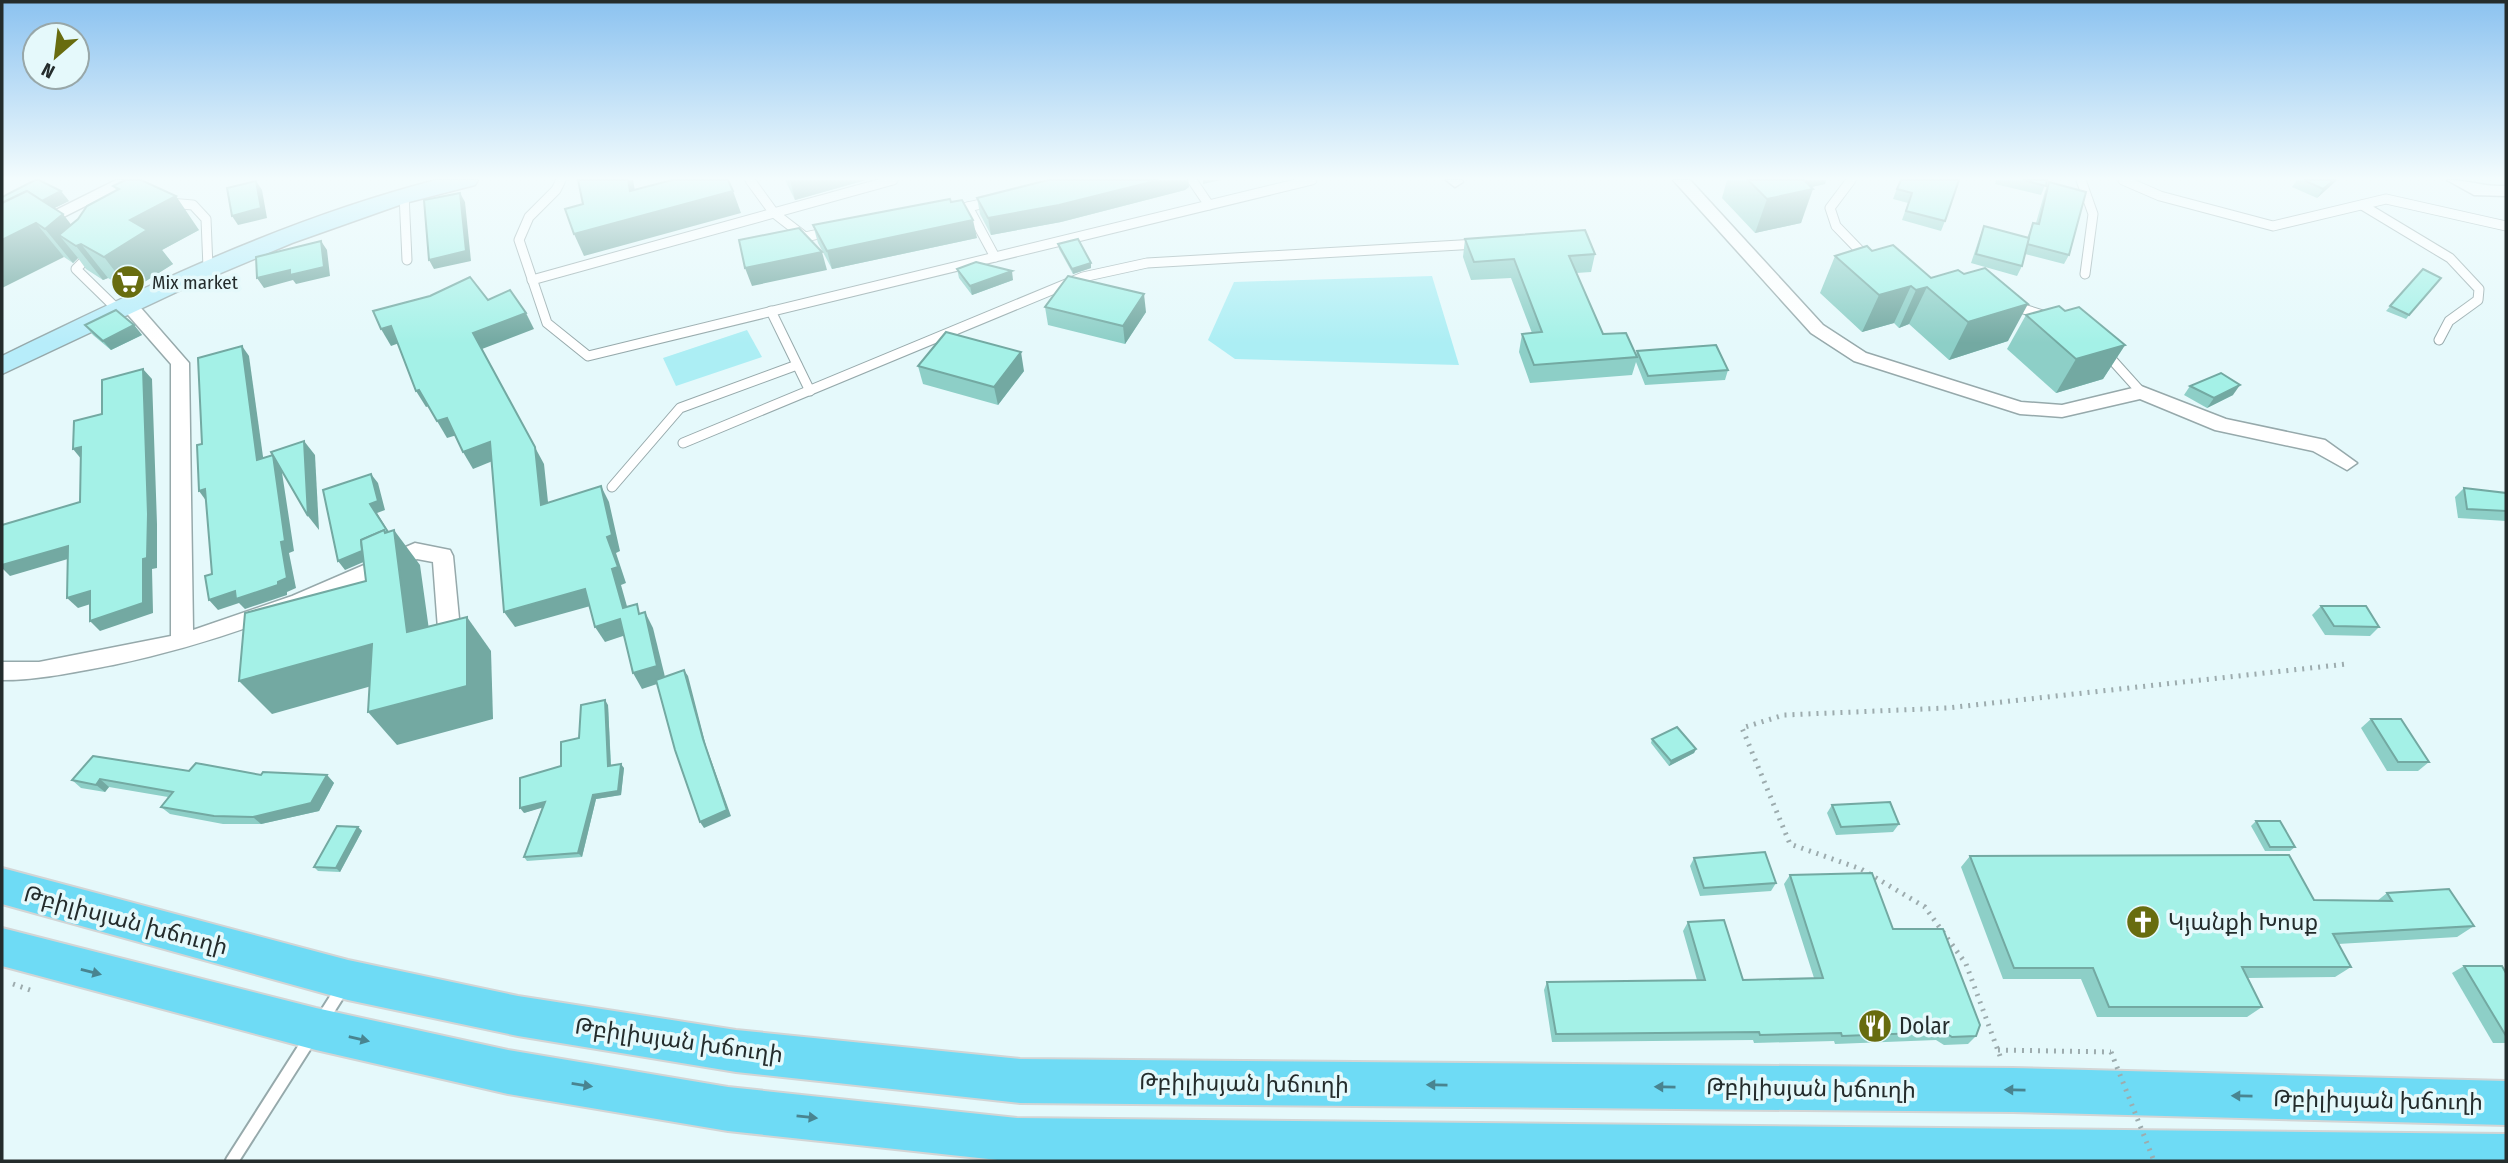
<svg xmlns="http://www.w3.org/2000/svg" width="2508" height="1163" font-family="'Fira Sans Condensed','Noto Sans Armenian',sans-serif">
<rect width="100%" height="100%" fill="#e5f9fb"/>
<g fill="#aceef4">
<polygon points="1432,276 1459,365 1235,359 1208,340 1234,282"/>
<polygon points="747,330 762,357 676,386 663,358"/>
</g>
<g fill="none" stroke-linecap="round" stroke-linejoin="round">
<g stroke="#96a9ab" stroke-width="11">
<g id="service-far1">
<polyline points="561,180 556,190 529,217 519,240 547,323 588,356 1312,180"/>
<polyline points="750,180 774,213 805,237 828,232"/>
<polyline points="1192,180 1209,205"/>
<polyline points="1851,180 1830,208 1836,226 1866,257"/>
<polyline points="2081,180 2093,214 2085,274"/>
<polyline points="2123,180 2160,196 2273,226 2386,199 2506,226"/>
<polyline points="404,194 407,260"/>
<polyline points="169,203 193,205 206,219 208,268"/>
<polyline points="2362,205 2450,258 2479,289 2478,300 2449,321 2439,340"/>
<polyline points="968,207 995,257"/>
<polyline points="954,210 990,202"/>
<polyline points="90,255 76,269 117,309"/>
<polyline points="532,280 893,180"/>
<polyline points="2014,306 2049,317"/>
<polyline points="771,311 810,391"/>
<polyline points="2105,352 2141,392"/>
<polyline points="683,443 1083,277 1147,263 1477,244"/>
<polyline points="612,487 680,408 797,365"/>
</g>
</g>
<g stroke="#96a9ab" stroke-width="16">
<g id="service">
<polyline points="322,1020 343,987"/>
<polyline points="232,1161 311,1037"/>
</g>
</g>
<g stroke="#96a9ab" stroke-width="3">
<g id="minor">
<polygon points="116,180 137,180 2,248 2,237"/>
<polygon points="1446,180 1462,180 1463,182 1455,187"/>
<polygon points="1673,180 1690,180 1823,325 1866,353 2021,402 2062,405 2141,386 2226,419 2325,440 2357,463 2347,470 2313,451 2215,430 2140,399 2062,417 2020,414 1854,361 1811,333"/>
<path d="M2447 180C2470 180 2483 187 2506 186V196L2474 195Z"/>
<path d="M128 298 134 300 189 363 193 630 292 596 415 543 450 550 453 556 460 629 457 635 449 638 441 635 438 629 433 562 417 559C315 604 222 642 113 665 75 672 40 680 2 680V662H39L171 636V364L122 308 119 304Z"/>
</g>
</g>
<g stroke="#96a9ab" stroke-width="3">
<path id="secondary" d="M436 180H478L475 185 405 203 292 243 185 288 2 374V356C142 288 285 219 436 180Z"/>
</g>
<g stroke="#d3d5d5" stroke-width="4">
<g id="primary">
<polygon points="2,868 348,960 518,996 736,1030 1020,1059 2013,1068 2506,1081 2506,1125 2013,1112 1020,1103 736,1072 518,1036 348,1000 2,904"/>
<polygon points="2,928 316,1008 508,1050 728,1087 1017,1118 2506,1134 2506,1161 1007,1161 728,1131 508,1094 316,1050 2,966"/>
</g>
</g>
<g stroke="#9dacae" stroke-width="5" stroke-dasharray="2 6" stroke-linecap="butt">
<polyline points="13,984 30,990"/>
<polyline points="1998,1050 2111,1052"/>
<polyline points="2000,1056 1966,964 1925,907 1861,869 1790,844 1742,728 1784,715 1947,708 2347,664"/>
</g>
<use href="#service-far1" stroke="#fff" stroke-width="9"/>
<use href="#service" stroke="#fff" stroke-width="12"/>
<use href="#minor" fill="#fff" fill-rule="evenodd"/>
<use href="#secondary" fill="#b7edfa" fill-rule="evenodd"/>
<use href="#primary" fill="#6edbf5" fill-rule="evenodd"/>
<polyline stroke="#9dacae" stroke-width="5" stroke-dasharray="2 6" stroke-linecap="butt" points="2111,1052 2154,1161"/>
</g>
<g fill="#8dcfc7">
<polygon points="785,180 866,180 795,200"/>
<polygon points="1048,180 1188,180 1189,187 1185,190 1061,222 991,235 980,214 977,198"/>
<polygon points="1727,180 1826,180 1825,184 1811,187 1801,223 1755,233 1722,198"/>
<polygon points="1900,180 1945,221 1941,231 1902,220 1908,203 1893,199"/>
<polygon points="1996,180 2047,180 2041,195 1995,184"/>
<polygon points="2297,180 2337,180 2317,198 2292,187"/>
<polygon points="2049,182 2069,255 2064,264 2025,254 2022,266 2017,276 1971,263 1980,236 1984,226 2027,238 2033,223 2036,223 2045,191"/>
<polygon points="113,186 199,230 162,250 173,264 130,291 108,278 103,280 86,269 78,258 73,263 64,257 2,197 69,201 54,208 71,225 117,191"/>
<polygon points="951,202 977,238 832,269 818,243 813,225"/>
<polygon points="1465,239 1595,254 1591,272 1576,273 1603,334 1636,355 1637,351 1728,370 1725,380 1645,385 1636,362 1632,375 1530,383 1519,352 1522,334 1532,333 1511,278 1471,280 1463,257"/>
<polygon points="1058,244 1091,268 1073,274 1059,249"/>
<polygon points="1872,251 1931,278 2008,341 1949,360 1909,324 1899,328 1894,323 1862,332 1820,293 1835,256"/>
<polygon points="957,269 1013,280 972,295 959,278"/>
<polygon points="2423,269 2441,278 2406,319 2386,311"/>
<polygon points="1045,307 1146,312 1125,344 1048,325"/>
<polygon points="2065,311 2125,345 2103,379 2056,393 2007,349 2026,315"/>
<polygon points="85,325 134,325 142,335 111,350 93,335"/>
<polygon points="918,366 1024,371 998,405 923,384"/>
<polygon points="2190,386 2233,395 2207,408 2184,395"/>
<polygon points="2464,488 2506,493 2506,521 2458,518 2455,497"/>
<polygon points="2321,606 2379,627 2370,636 2325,635 2312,615"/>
<polygon points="608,705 611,765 624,768 621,795 596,799 582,857 527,861 524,857 542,807 524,813 561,766 579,738"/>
<polygon points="2371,719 2429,762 2418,771 2387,771 2361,728"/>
<polygon points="1652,739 1696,749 1694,753 1669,766 1651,743"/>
<polygon points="189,771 261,775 327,775 334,783 319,811 261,824 223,824 170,814 161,807 168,797 109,787 105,792 81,788 72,780"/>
<polygon points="1832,805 1899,824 1893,832 1836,835 1827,813"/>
<polygon points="2256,821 2295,847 2290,851 2265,851 2251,826"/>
<polygon points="358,827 362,831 340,872 318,871 314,867"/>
<polygon points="1970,856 2314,900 2377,901 2387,893 2474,926 2457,937 2338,944 2351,967 2335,977 2247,978 2262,1007 2247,1017 2097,1017 2081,979 2003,979 1961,867"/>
<polygon points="1694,858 1776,883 1771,891 1700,896 1690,866"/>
<polygon points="1790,875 1893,929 1976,1036 1968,1044 1944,1045 1936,1040 1835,1044 1834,1041 1754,1043 1753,1040 1552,1042 1544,990 1547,982 1697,980 1683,931 1688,922 1743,980 1814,978 1784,884"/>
<polygon points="2464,966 2506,973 2506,1043 2493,1043 2452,973"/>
</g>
<g fill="#73a9a2">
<polygon points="628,180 633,180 639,213 630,191"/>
<polygon points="790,180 866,180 795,200"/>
<polygon points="1159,180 1188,180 1189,187 1185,190 1061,222 991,235 988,218"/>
<polygon points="1203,180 1221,180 1203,184"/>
<polygon points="1785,180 1826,180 1825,184 1781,194"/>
<polygon points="2334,180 2337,180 2317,198 2323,189"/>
<polygon points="256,181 262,190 267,218 238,225 232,216"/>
<polygon points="1813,189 1801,223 1755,233 1767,199"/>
<polygon points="61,191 69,201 2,234 2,221"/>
<polygon points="733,191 741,213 584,256 574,234"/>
<polygon points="460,193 465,202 471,261 434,269 429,260"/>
<polygon points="176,196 199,230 162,250 173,264 130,291 104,257 130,220"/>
<polygon points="63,214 89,248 81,244 108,278 103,280 76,246 59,235 78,258 73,263 45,229"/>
<polygon points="973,220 977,238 832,269 827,251"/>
<polygon points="36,223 64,257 2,288 2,240"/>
<polygon points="321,241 327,250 330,276 296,284 293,280 264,288 257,278"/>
<polygon points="822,252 827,270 752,286 745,268"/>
<polygon points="1091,263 1091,268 1073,274 1072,269"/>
<polygon points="1012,271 1013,280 972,295 970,286"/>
<polygon points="1911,286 1894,323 1862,332 1879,295"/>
<polygon points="1927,287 1909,324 1899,328 1916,290"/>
<polygon points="1144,294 1146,312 1125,344 1123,326"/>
<polygon points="2028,304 2008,341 1949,360 1968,322"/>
<polygon points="526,313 534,329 482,349 544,464 550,521 541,505 473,333"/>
<polygon points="134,325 142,335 111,350 103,341"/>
<polygon points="391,326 402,342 391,346 381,329"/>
<polygon points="2125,345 2103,379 2056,393 2076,359"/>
<polygon points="242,346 249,356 265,471 257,460"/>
<polygon points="1021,352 1024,371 998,405 994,387"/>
<polygon points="143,369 152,379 157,524 157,568 152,569 153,613 100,631 90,621"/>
<polygon points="2240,385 2233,395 2207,408 2214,398"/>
<polygon points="419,390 429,406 426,407 416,391"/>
<polygon points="447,418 457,435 447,438 437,421"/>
<polygon points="304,441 315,455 319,530 308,516"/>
<polygon points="490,442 500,458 473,469 463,452"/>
<polygon points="81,447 82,460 73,449"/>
<polygon points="273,455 281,466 294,551 289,553 296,588 287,592 287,595 245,609 239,603 218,610 209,600 235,591 278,582 281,542"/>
<polygon points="371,474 378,483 385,510 377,513 396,544 394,530 420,565 434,666 407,632 396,548 345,570 338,561 370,504"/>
<polygon points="601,486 609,502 620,551 616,553 626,583 621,585 632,624 623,608 612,569"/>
<polygon points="205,489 207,502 199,491"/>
<polygon points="68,546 78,556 10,576 2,568 2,565"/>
<polygon points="585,589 594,605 515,627 504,612"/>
<polygon points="90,591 100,601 78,608 67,598"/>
<polygon points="645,612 653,628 666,681 642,689 633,673"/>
<polygon points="467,617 491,651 493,719 397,745 368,712"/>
<polygon points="620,619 629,634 605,642 595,627"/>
<polygon points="372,644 400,678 272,714 239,681"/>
<polygon points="684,670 688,676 706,746 731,816 704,828 700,822 703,739"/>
<polygon points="605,700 608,705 611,770 608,766"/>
<polygon points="1696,749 1694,753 1669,766 1671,761"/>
<polygon points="621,764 624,768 621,795 596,799 582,857 578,853 593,795"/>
<polygon points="327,775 334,783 319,811 261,824 253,817"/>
<polygon points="100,779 109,787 105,792 96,785"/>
<polygon points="545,802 548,806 524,813 520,808"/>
<polygon points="358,827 362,831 340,872 336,868"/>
</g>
<g fill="#a4f1e7" stroke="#73a9a2" stroke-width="2">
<polygon points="35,180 39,180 61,191 42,201 27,191 2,203 2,197"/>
<polygon points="125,180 141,180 176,196 130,220 147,230 104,257 81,244 76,246 59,235 78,219 87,206 119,189 113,186"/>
<polygon points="578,180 628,180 630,191 672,180 728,180 733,191 574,234 565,209 583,204"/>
<polygon points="1048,180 1159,180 1059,205 988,218 977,198"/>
<polygon points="1748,180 1804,180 1813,189 1767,199"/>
<polygon points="1901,180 1959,180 1945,221 1906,211 1912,193 1897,189"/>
<polygon points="2023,180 2047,180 2046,186"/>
<polygon points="2304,180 2334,180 2323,189"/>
<polygon points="256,181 261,208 232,216 227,188"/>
<polygon points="2049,182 2086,192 2069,255 2027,244 2033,223 2039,224"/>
<polygon points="27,191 63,214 45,229 36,223 2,240 2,203"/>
<polygon points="460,193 466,251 429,260 424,200"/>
<polygon points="950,199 951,202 962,200 973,220 827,251 813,225"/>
<polygon points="1984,226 2029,238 2022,266 1976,254"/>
<polygon points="799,228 822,252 745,268 739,240"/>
<polygon points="1585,230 1595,254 1569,256 1603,334 1626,333 1637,357 1534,365 1522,334 1542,332 1514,259 1474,262 1465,239"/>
<polygon points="1078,239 1091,263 1072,269 1058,244"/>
<polygon points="321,241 324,267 290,275 290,270 257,278 256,257"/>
<polygon points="1893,245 1931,278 1958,270 1964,274 1985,268 2028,304 1968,322 1927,287 1916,290 1911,286 1879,295 1835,256 1867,246 1872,251"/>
<polygon points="976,262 1012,271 970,286 957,269"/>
<polygon points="2423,269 2441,278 2409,315 2390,306"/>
<polygon points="1068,276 1144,294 1123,326 1045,307"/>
<polygon points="470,277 488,300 510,290 526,313 473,333 535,447 541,505 601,486 612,535 607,537 618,567 612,569 623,608 637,604 639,614 645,612 657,666 633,673 620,619 595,627 585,589 504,612 490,442 463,452 447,418 437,421 419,390 416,391 391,326 381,329 373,311 430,296"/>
<polygon points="2059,306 2065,311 2079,307 2125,345 2076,359 2026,315"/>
<polygon points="116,310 134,325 103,341 85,325"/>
<polygon points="946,332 1021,352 994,387 918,366"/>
<polygon points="1716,345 1728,370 1648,376 1637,351"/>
<polygon points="242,346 257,460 273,455 285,541 281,542 287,578 278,582 278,585 236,599 235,591 209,600 205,576 212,574 205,489 199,491 197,445 202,444 198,358"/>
<polygon points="143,369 148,514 147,558 143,559 143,603 90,621 90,591 67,598 68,546 2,565 2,525 80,502 81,447 73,449 74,421 102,414 102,380"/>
<polygon points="2221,373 2240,385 2214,398 2190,386"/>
<polygon points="304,441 308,516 271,452"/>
<polygon points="371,474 378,501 370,504 388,532 385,533 384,530 361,540 362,551 338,561 323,490"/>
<polygon points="2464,488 2506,493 2506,511 2467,509"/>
<polygon points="384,530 385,533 394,530 407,632 467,617 467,686 368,712 372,644 239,681 245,613 366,581 361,540"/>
<polygon points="2321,606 2366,606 2379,627 2334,626"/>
<polygon points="684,670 703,739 727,810 700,822 675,750 656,680"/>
<polygon points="605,700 608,766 621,764 618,791 593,795 578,853 524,857 545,802 520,808 520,778 561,766 561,742 579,738 581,705"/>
<polygon points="2371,719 2401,719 2429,762 2398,762"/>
<polygon points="1677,727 1696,749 1671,761 1652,739"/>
<polygon points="93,756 189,771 196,763 261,775 263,772 327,775 311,803 253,817 214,816 161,807 173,792 100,779 96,785 72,780"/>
<polygon points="1890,802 1899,824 1841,827 1832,805"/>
<polygon points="2256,821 2280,821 2295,847 2270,847"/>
<polygon points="337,826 358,827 336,868 314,867"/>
<polygon points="1765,852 1776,883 1704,888 1694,858"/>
<polygon points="2289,855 2314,900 2392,901 2387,893 2449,889 2474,926 2333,934 2351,967 2242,967 2262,1007 2109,1007 2093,968 2014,968 1970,856"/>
<polygon points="1872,873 1893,929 1943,929 1980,1025 1976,1036 1952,1037 1944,1032 1842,1036 1841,1033 1760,1035 1759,1032 1556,1034 1547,982 1705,980 1688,922 1724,920 1743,980 1823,978 1790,875"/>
<polygon points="2464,966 2502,966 2506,973 2506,1036"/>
</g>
<defs><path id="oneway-solid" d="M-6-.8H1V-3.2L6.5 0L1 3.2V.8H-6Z" transform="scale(1.75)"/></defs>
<g fill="#498490">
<use href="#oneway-solid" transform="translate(91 972) rotate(14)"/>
<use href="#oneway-solid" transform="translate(359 1039) rotate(13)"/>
<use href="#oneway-solid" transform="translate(582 1085) rotate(9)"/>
<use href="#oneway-solid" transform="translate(1437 1085) rotate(-179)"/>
<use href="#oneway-solid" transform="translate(1665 1087) rotate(-179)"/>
<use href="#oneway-solid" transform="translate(2015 1090) rotate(-179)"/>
<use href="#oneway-solid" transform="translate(2242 1096) rotate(-179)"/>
<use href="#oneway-solid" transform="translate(807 1117) rotate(6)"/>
</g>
<linearGradient id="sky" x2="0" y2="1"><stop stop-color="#8bc2f0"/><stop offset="0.52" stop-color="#f3fcfd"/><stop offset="1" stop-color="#f3fcfd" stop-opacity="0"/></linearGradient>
<rect width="2508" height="343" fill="url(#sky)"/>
<defs>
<g id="supermarket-disc" transform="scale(1.75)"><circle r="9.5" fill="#686c0f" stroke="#e5f9fb"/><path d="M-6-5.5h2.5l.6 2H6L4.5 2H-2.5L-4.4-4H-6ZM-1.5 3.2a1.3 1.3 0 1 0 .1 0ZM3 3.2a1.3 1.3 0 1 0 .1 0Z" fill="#fff"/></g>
<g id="church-disc" transform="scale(1.75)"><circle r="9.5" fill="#686c0f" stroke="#e5f9fb"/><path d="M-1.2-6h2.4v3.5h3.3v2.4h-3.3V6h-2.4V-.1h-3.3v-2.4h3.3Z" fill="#fff"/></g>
<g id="restaurant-disc" transform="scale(1.75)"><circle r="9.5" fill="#686c0f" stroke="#e5f9fb"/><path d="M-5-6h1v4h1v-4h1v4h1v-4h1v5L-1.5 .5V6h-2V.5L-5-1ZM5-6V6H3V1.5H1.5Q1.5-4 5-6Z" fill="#fff"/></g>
</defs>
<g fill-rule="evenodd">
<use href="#supermarket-disc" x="128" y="282"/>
<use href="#church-disc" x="2143" y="922"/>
<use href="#restaurant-disc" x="1875" y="1026"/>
</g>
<g text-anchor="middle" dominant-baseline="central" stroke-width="7" stroke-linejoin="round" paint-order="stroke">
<g font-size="19" fill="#242c2c" stroke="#e5f9fb" text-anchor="start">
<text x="152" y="282">Mix market</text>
</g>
<g font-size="23" fill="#242c2c" stroke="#e5f9fb">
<text transform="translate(126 920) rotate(15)">Թբիլիսյան խճուղի</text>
<text transform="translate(679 1040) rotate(8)">Թբիլիսյան խճուղի</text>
<text transform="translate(1244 1083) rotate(1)">Թբիլիսյան խճուղի</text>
<text transform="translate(1811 1088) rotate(1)">Թբիլիսյան խճուղի</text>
<text transform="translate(2378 1100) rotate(1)">Թբիլիսյան խճուղի</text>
</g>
<g font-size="23" fill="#242c2c" stroke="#e5f9fb" text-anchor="start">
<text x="2168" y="922">Կյանքի Խոսք</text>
<text x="1899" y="1026">Dolar</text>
</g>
</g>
<rect width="2508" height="1163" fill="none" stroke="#242c2c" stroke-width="7"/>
<g transform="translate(56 56) rotate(208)"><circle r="33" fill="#e5f9fb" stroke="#98a7a8" stroke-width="2"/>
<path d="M0-5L12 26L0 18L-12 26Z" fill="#686c0f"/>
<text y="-10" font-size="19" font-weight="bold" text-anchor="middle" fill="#242c2c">N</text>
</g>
</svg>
